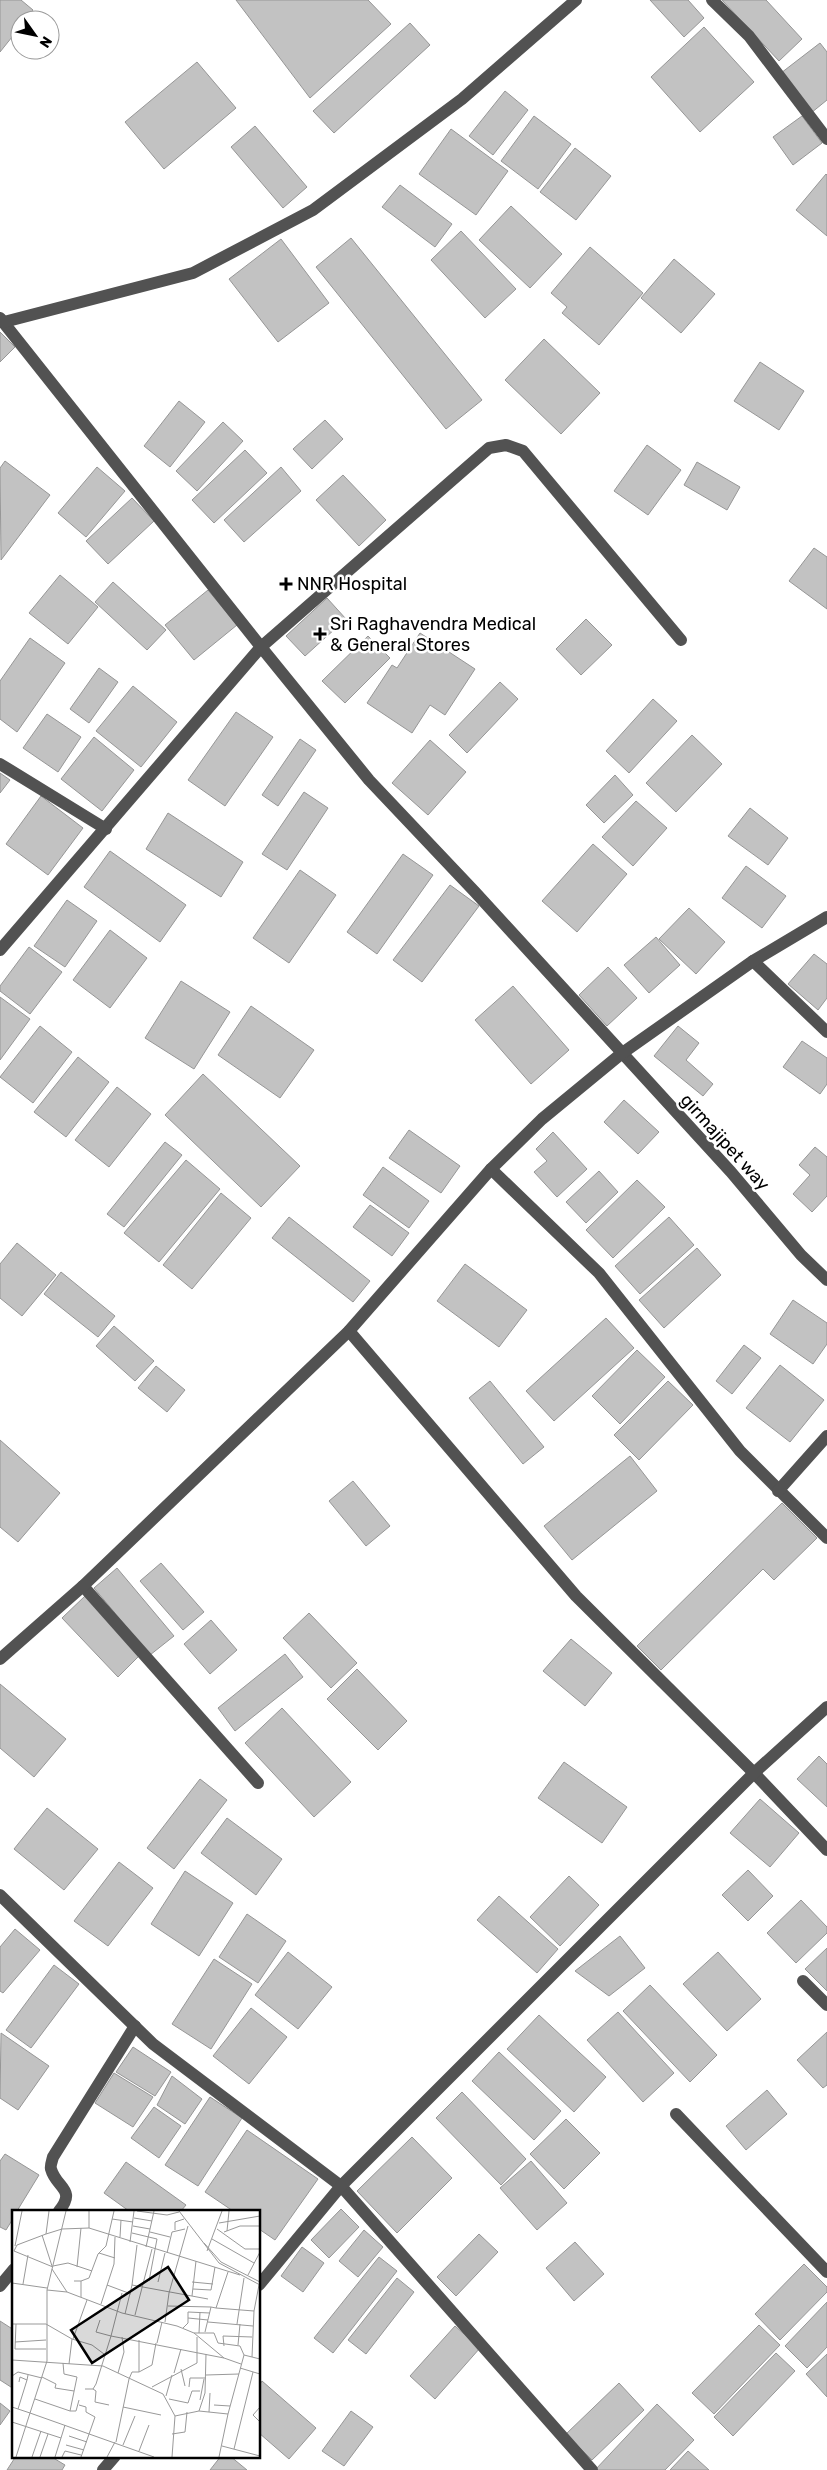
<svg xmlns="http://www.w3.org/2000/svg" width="827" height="2470" font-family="Rubik,sans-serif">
<rect width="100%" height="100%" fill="#fff"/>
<g fill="#c2c2c2" stroke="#969696">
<polygon points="0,0 21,0 33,10 25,20 20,20 20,27 0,52"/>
<polygon points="236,0 368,0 391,24 310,98"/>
<polygon points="650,0 688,0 704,18 684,37"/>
<polygon points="722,0 766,0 802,39 779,61"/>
<polygon points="410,23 430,45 334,133 313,111"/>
<polygon points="704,27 754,82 700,132 651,77"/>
<polygon points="820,43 827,52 827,100 811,113 781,73"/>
<polygon points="197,62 236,108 164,169 125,122"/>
<polygon points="505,91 528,110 493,155 469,136"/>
<polygon points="534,116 571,144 538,189 501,161"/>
<polygon points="802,116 822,143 793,165 773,137"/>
<polygon points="255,126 307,187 283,208 231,147"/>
<polygon points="451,129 508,171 476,215 419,174"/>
<polygon points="575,148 611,176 576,220 540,192"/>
<polygon points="826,174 827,175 827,236 796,210"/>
<polygon points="400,185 452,224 435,247 382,207"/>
<polygon points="511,206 562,254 530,288 479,240"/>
<polygon points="461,231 516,289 485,318 431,260"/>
<polygon points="351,238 482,400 446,429 316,267"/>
<polygon points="281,239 329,303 278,342 229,279"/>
<polygon points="590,247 643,293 599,345 562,313 567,307 551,293"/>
<polygon points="674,259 715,294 681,333 641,298"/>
<polygon points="0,332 15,347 0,362"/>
<polygon points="544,339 600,393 561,434 505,380"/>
<polygon points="760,362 804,391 779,430 734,401"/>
<polygon points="179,401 205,422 170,467 144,446"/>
<polygon points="325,420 343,439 312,469 293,449"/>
<polygon points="223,422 243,441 197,491 176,471"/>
<polygon points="647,445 681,470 648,515 614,491"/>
<polygon points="245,450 267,473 214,523 192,500"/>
<polygon points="5,461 50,495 1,560 0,468"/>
<polygon points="697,462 740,487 727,510 684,485"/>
<polygon points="97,467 125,491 86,537 58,513"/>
<polygon points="281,467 301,491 244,542 224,520"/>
<polygon points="343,475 386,520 359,546 316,500"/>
<polygon points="132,498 154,521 108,564 86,541"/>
<polygon points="814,548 827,557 827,609 789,581"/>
<polygon points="60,575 98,607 68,644 29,613"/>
<polygon points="113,582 166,630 147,650 95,602"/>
<polygon points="208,590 237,625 194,660 165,625"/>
<polygon points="327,598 346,619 305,656 286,636"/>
<polygon points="586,619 612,645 581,675 556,649"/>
<polygon points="420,633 475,669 445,715 430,705 412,733 367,703 392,665 397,668"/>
<polygon points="368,636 390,658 345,703 322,681"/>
<polygon points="30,638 65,663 17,732 0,719 0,681"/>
<polygon points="99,668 118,682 89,723 70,709"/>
<polygon points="500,682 518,699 467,753 449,735"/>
<polygon points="133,686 177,722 141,767 96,731"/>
<polygon points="653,699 677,721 629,773 606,751"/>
<polygon points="236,712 273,737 225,806 188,780"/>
<polygon points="47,714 81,737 58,772 23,748"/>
<polygon points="692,735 722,764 676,812 646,783"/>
<polygon points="94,737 134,770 102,811 61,779"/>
<polygon points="300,739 316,750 278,806 262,795"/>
<polygon points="430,740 466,772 428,815 392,783"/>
<polygon points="0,773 10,780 0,793"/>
<polygon points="615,775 633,795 604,823 586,805"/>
<polygon points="304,792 328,808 287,870 262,854"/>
<polygon points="41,796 83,828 48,875 6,844"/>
<polygon points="636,801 667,828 633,866 602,837"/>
<polygon points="750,808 788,838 768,865 728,836"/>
<polygon points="168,813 243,862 221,897 146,849"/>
<polygon points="593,844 627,874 577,932 542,901"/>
<polygon points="110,851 186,905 160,942 84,887"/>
<polygon points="403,854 433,875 377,954 347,932"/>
<polygon points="746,866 786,896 762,928 722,898"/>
<polygon points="300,870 336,895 289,963 253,938"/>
<polygon points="450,885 479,906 422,982 393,960"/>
<polygon points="67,900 97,921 65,967 34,946"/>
<polygon points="689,908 725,942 696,974 659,939"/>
<polygon points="110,930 147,958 110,1008 73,980"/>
<polygon points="656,937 680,965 649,993 624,965"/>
<polygon points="29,947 62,972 30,1014 0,991 0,986"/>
<polygon points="814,954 827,964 827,998 818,1010 788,984"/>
<polygon points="608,967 637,998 607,1026 579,995"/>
<polygon points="181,981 230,1012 194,1069 145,1038"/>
<polygon points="513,986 569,1050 531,1084 475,1020"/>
<polygon points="0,997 30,1019 0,1060"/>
<polygon points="251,1006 314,1050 280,1098 218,1055"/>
<polygon points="40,1026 72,1052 33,1103 0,1077"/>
<polygon points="678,1026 699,1043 686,1060 713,1084 703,1096 654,1056"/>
<polygon points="802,1041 827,1058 827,1084 820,1094 783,1067"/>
<polygon points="78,1057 109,1082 66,1137 34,1112"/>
<polygon points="203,1074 300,1166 261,1207 165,1115"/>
<polygon points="117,1087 151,1114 109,1167 75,1140"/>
<polygon points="624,1100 659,1132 638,1154 604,1122"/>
<polygon points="409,1130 460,1166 441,1193 389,1158"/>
<polygon points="553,1132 587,1169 557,1197 534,1172 547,1161 536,1149"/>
<polygon points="165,1142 182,1155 124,1227 107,1214"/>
<polygon points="815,1147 827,1157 827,1196 812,1212 793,1194 810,1175 799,1165"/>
<polygon points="186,1160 220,1189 159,1262 124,1233"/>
<polygon points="383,1167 429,1201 409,1228 363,1195"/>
<polygon points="599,1171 618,1192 586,1223 566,1202"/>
<polygon points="637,1180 665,1207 613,1258 586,1230"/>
<polygon points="221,1193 251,1218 192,1289 163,1265"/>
<polygon points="370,1205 409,1233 392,1256 353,1227"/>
<polygon points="289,1217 370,1281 353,1302 272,1238"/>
<polygon points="669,1217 694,1245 640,1294 615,1266"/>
<polygon points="17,1243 56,1275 22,1316 0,1298 0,1264"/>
<polygon points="697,1248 721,1275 664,1328 639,1300"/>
<polygon points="465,1264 527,1310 499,1347 437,1301"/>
<polygon points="61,1272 115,1316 98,1337 44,1294"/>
<polygon points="793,1300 827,1323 827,1344 813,1364 770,1334"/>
<polygon points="606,1318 634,1348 554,1421 526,1391"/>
<polygon points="114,1326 154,1361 135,1381 96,1346"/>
<polygon points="744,1345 761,1358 732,1394 716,1381"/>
<polygon points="637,1350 665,1377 620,1424 592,1396"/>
<polygon points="780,1365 824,1400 790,1442 746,1408"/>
<polygon points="156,1366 185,1390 167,1412 138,1388"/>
<polygon points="490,1381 544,1447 523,1464 469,1398"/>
<polygon points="668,1381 693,1405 639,1460 614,1435"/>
<polygon points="0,1440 60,1493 18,1542 0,1527"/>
<polygon points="630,1456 657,1491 572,1560 544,1526"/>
<polygon points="353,1481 390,1526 366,1546 329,1501"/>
<polygon points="782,1503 817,1538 774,1580 763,1569 661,1670 637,1646"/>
<polygon points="161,1563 204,1612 183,1630 140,1581"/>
<polygon points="117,1568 174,1636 150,1655 94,1588"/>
<polygon points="85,1596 141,1654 118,1677 62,1618"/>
<polygon points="309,1613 357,1663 331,1688 283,1638"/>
<polygon points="211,1620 237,1650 210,1674 184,1644"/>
<polygon points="571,1639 612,1673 585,1706 543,1671"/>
<polygon points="285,1654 303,1677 235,1731 218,1708"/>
<polygon points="357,1669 407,1721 378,1750 327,1699"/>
<polygon points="0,1684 66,1739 34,1777 0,1748"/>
<polygon points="282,1708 351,1782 314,1817 245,1743"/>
<polygon points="819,1756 827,1764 827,1807 797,1779"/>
<polygon points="564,1762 627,1807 602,1843 538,1798"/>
<polygon points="200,1779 227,1800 174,1869 147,1848"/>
<polygon points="760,1799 799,1833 770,1867 730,1833"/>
<polygon points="47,1808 98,1849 64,1890 14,1849"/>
<polygon points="227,1818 282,1859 256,1895 201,1853"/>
<polygon points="119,1862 153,1888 108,1946 74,1921"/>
<polygon points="748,1870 773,1896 748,1921 722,1895"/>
<polygon points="185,1871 233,1903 199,1956 151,1924"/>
<polygon points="569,1876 599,1905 560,1946 530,1917"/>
<polygon points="499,1896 558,1949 537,1973 477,1920"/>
<polygon points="801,1900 827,1927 827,1933 796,1963 767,1933"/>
<polygon points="247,1914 286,1941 258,1983 219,1957"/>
<polygon points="15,1929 40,1950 3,1993 0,1991 0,1947"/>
<polygon points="620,1936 645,1968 609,1996 575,1971"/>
<polygon points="827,1948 827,1991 805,1969"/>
<polygon points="288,1952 332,1987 298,2029 255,1995"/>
<polygon points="718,1952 761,1999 727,2031 683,1984"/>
<polygon points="214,1959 252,1984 211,2049 172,2024"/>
<polygon points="54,1965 79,1984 31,2048 6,2030"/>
<polygon points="650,1985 717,2055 690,2082 623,2011"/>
<polygon points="251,2008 287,2037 249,2084 213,2056"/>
<polygon points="618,2012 674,2073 643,2102 587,2040"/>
<polygon points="539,2015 606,2077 574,2112 507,2049"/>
<polygon points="827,2032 827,2085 823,2088 797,2060"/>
<polygon points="1,2033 49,2066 18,2110 0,2098"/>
<polygon points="133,2047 171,2072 155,2096 116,2072"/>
<polygon points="499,2052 561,2111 534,2140 472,2081"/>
<polygon points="114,2073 153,2097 133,2127 95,2103"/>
<polygon points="172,2076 202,2099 185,2124 157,2105"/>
<polygon points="767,2090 787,2114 746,2150 726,2126"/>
<polygon points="462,2092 526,2159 501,2185 436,2118"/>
<polygon points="210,2097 242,2118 198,2186 165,2165"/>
<polygon points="154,2107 181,2126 159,2158 131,2138"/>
<polygon points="566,2119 600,2153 564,2189 530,2154"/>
<polygon points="247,2130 318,2179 275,2240 259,2229 259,2211 233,2211 205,2192"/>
<polygon points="412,2137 452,2178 397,2233 357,2191"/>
<polygon points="5,2154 39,2175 17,2211 14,2211 14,2217 6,2230 0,2227 0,2161"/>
<polygon points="531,2161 567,2203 537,2230 500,2188"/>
<polygon points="126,2162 186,2205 181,2211 129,2211 104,2193"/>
<polygon points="341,2209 359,2227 329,2258 311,2240"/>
<polygon points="364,2230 383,2247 358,2277 339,2261"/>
<polygon points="479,2234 498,2252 456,2296 437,2277"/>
<polygon points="575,2242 604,2274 574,2301 546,2268"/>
<polygon points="302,2247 324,2263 303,2292 281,2276"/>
<polygon points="379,2257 397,2271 333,2353 314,2338"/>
<polygon points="804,2264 827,2287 827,2292 780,2340 755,2314"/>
<polygon points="397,2278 414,2292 366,2354 348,2340"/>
<polygon points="827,2302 827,2347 807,2368 785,2346"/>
<polygon points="0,2321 14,2330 14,2389 0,2380"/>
<polygon points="759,2325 780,2345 714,2414 692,2393"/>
<polygon points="455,2326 480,2348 435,2399 410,2376"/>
<polygon points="776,2353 795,2371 733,2436 714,2417"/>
<polygon points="827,2354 827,2397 806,2374"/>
<polygon points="262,2381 316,2428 289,2459 259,2433 259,2386"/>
<polygon points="619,2383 644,2410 592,2460 566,2434"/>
<polygon points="0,2403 10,2411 0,2425"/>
<polygon points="657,2404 694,2440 665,2470 595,2470"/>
<polygon points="351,2411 373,2427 344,2466 322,2451"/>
<polygon points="688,2451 709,2470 670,2470"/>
<polygon points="16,2456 50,2456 65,2465 62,2470 7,2470"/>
<polygon points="221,2456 230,2456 247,2470 210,2470"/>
</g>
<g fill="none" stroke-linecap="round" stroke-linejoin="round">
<g stroke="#525252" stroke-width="12">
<polyline points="712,0 749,36 827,139"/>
<polyline points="0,318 261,647 0,950"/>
<polyline points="4,322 193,273 313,210 462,99 576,0"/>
<polyline points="681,640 523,451 506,445 489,448 261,647 369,780 475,892 731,1172 801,1255 827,1280"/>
<polyline points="0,764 106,829"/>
<polyline points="753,961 827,1032"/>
<polyline points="491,1169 599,1273 740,1451 827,1538"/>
<polyline points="349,1331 576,1596 754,1773 827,1850"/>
<polyline points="778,1491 827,1436"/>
<polyline points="83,1586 258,1783"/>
<polyline points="0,1659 83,1586 349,1331 491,1169 542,1119 621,1054 753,961 827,917"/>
<polyline points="0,1895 153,2044 341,2186 592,2470"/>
<polyline points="803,1981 827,2005"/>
<polyline points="676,2114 827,2272"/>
<path d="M59 2211C77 2189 56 2188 51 2169 50 2166 52 2161 53 2157L135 2026"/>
<polyline points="259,2285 341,2186 754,1773 827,1707"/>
<polyline points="0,2286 14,2269"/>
<polyline points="103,2470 115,2456"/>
</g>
</g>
<g fill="#000" stroke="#fff" stroke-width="2">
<path d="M283.5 576.5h5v5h5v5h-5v5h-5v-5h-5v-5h5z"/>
<path d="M317.5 626.5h5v5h5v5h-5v5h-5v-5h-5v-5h5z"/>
</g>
<g text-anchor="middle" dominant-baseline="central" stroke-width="5" stroke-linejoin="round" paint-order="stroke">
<g font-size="18" fill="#000" stroke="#fff" text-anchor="start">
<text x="297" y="584">NNR Hospital</text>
<text x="330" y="624">Sri Raghavendra Medical<tspan x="330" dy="21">&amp; General Stores</tspan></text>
</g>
<g font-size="18" fill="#000" stroke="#fff">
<text transform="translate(725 1142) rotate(48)">girmajipet way</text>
</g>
</g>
<g transform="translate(12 2210)">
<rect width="248" height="248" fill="#fff"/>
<path fill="none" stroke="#999" stroke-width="1" d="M54 1 35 80V151L18 203 142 247M125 1 155 5 167 2M167 1 207 53 248 75M122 8 140 11M100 9 121 12M207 13 248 6M121 16 138 19M77 18V1M205 19 233 39H248M163 20V12L172 9M215 21 217 1M138 22 158 27M212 22 228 16H248M120 23 145 29 137 71M34 24 37 1M30 25 40 56M108 27 109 10M200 29 242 53M118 32 122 1M192 33 209 52 248 72M3 36 10 1M134 37 142 1M195 41 210 1M87 43 103 48M155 43 160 22 173 19M41 56 56 53 80 61M41 57 2 41 5 35 34 24 50 19 77 18 228 65M65 57 69 18M40 59 55 82M236 65 248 42M62 71H69V87M69 71 77 68 86 44 94 36 102 1M146 72 153 43M180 72 201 74M0 73 35 78M11 74 16 45M95 75 119 84M120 75 125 35M181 79 199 80 203 57M35 80 55 82 110 103 165 116 182 123 212 148 229 154M180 86 184 51M89 94 102 54 103 27M156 96 199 97M204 98 242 101 247 75M113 104 120 75 196 89M123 105 140 39M176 108 196 110M88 110 84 122 99 126 110 83M153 112 157 83 176 16M196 112 241 116M0 114H34L60 129 80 135 92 144M4 114 3 139H34M225 114 232 68M171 118 176 113V102L198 103M193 122 199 97 204 98 216 62M182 123H202L206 133 228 136 232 145M187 123 188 102M61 129 75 90M3 132 34 130M145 133 150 112M226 135 228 114M212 136 211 126 240 127M240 147 242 101M0 150 91 156 151 184 163 206 187 201 216 204 207 247M51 153 52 164 65 167 58 201H64L67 190M57 154 60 129M228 158 248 164M169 159 173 176M127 162 140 155 144 133M106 163 112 142 110 127M162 163 169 139M194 165 227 164M0 166 6 162 30 168M30 167 44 174 43 178 62 181M7 172 8 167 15 170 16 165M140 177 185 153V127M177 177 178 168H194M73 179H81L84 174 99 126 212 148M81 179 84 181 83 192 97 195M154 186 160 165M23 189 58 201M157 189 176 193 180 181H188M188 190 192 169M67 195 74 197V202L83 207 69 247M202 195 218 196M0 197 18 203 4 247M111 197 149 205M248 197 241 205 248 212M6 199 15 170M187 201 193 183 194 144M197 202 198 183M216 204 232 145 248 149M0 212 49 228 53 215M160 224 173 222 175 202M57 226 75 232M104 232 117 169 120 162H127V130M54 235 72 240M111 235 123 206M210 236 248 246M222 239 241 162M127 241 137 215M20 247 29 221M28 247 36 224M43 247 49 228M50 247 53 241 69 245M95 247 103 232M160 247 163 206"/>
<path fill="#000" fill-opacity="0.15" stroke="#000" stroke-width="2.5" d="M156 57 177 90 80 153 59 120Z"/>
<rect width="248" height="248" fill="none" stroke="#000" stroke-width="2.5"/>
</g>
<g transform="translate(35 35) rotate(123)"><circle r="24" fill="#ffffff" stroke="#999999"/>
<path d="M0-4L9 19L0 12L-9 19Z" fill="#000000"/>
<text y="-8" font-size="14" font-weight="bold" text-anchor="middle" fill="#000000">N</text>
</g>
</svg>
